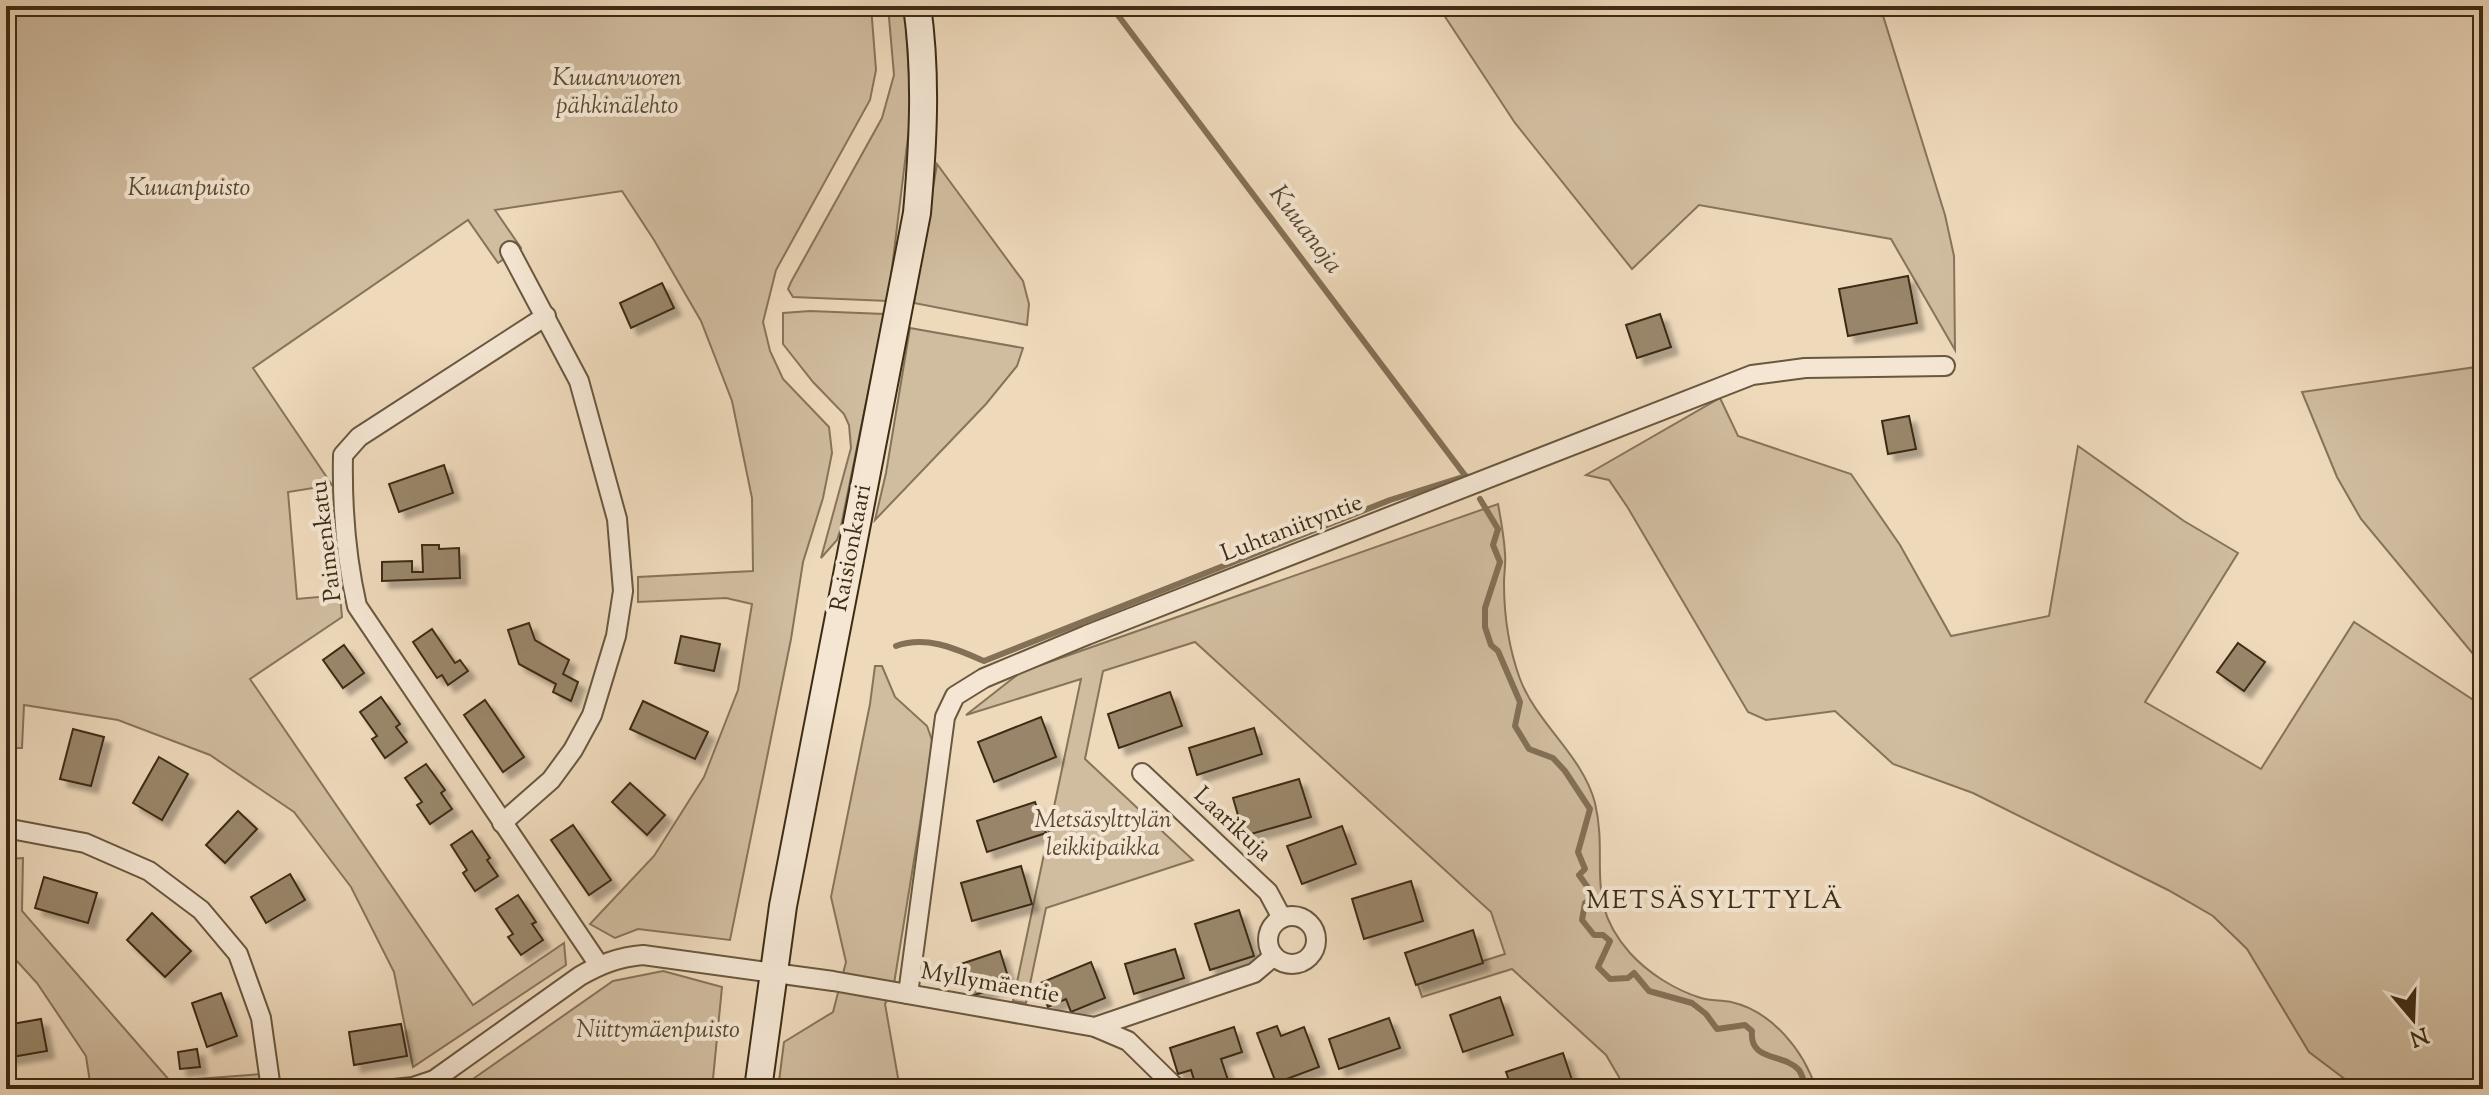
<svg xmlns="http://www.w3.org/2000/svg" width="2489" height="1095" font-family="'Sorts Mill Goudy',serif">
<defs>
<filter id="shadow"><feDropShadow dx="7" dy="7" stdDeviation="2" flood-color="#0004"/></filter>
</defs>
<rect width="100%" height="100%" fill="#eed9bb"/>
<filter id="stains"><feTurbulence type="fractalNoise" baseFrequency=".0025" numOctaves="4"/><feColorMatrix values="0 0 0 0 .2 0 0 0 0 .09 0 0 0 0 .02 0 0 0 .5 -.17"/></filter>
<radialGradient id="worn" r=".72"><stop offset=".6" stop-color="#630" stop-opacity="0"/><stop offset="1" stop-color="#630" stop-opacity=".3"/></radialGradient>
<g fill="#d0bc9f" stroke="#86745a" stroke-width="2">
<polygon points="6,6 871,6 876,70 870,100 776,270 763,322 770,351 783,379 829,427 832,453 823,498 803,562 791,639 730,940 638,929 615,938 590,924 654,856 704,777 738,690 752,604 726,598 638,602 638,577 753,571 752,498 732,401 701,321 654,240 622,191 495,210 521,248 498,263 468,220 253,368 332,485 288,492 297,599 340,595 342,617 250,679 473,1005 564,943 566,965 413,1067 394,972 351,887 294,812 210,755 118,720 24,705 22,748 6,748"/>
<polygon points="888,6 905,6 911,112 888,301 793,297 788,289 791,282 882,118 894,75"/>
<polygon points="1438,6 1880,6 1945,215 1954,256 1955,350 1891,239 1699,205 1632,269 1515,123"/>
<polygon points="937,164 1023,281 1029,304 1027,325 914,303"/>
<polygon points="810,311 884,314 840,531 837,540 821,558 851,448 849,425 844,414 813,382 783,344 783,313"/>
<polygon points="910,328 1023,348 1017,366 986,404 875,520 886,473"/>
<polygon points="2483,366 2483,666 2361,519 2337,477 2302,392"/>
<polygon points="1720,398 1738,436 1851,474 1900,545 1951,636 2049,616 2078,446 2184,521 2238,553 2145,702 2261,769 2354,622 2472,699 2483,688 2483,1089 2352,1089 2346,1080 2309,1052 2247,949 2213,916 2168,890 1973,793 1893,764 1835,711 1766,720 1748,712 1628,508 1609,480 1586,475"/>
<path d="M1498 504C1501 520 1504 537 1505 553 1506 563 1504 573 1504 583 1504 614 1509 649 1520 679 1537 724 1583 756 1595 803 1609 862 1583 901 1630 953 1648 973 1675 990 1701 998 1710 1001 1721 1000 1731 1002 1772 1011 1804 1051 1816 1089H1626L1606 1055 1512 969 1422 997 1417 982 1505 954 1491 912 1195 642 1103 671 1085 759 1193 860 1046 908 1026 1003 1013 1001 1081 679 966 715 1021 672Z"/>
<polygon points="875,666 882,666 895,697 927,726 933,743 893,990 885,1004 900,1089 778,1089 784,1042 833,1012 846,962 831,897 870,704"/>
<polygon points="23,858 22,911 170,1081 262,1074 263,1089 91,1089 86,1056 37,983 6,949 6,859"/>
<polygon points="663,971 722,987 712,1089 453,1089 470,1081 613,981"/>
</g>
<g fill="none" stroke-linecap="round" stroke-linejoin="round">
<g stroke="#837056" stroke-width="6">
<polyline points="1111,6 1467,478"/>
<path d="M1480 499 1498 529 1493 545 1500 562 1485 608V627L1491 645 1498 651 1520 702 1515 726 1529 749 1553 758 1565 771 1590 809 1578 852 1585 869 1579 875 1594 896 1585 903 1582 920 1594 935H1603L1610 941 1598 967 1610 979 1628 978 1634 973 1649 991 1692 1003 1706 1014 1717 1029 1745 1025 1752 1031C1749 1062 1784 1053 1799 1070 1803 1076 1804 1082 1806 1089"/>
<path d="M896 646C927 635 956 649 984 661L1390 500 1466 476"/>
</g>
</g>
<g fill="#99866b" stroke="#3d2c14" stroke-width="2" filter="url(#shadow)">
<polygon points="1908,276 1917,323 1848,336 1839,289"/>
<polygon points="662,283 674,308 631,328 620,303"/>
<polygon points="1660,314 1671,347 1637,358 1626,325"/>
<polygon points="1909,416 1916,449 1888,454 1882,421"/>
<polygon points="444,465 453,493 399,512 389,484"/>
<polygon points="422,545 439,545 439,549 459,548 460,578 382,581 382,562 412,561 412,572 423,572"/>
<polygon points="529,623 535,640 569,660 563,674 578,682 571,701 553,692 556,684 519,664 508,630"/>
<polygon points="432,629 455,663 460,660 468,671 448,685 442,675 437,678 413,642"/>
<polygon points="681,636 720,644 714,671 675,663"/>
<polygon points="2238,643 2265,662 2244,691 2217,672"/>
<polygon points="344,645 364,673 343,688 323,660"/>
<polygon points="1170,692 1182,726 1119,748 1108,714"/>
<polygon points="381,697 400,724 396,727 407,742 385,758 372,739 377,736 360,712"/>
<polygon points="485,700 524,757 503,772 464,715"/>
<polygon points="643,701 708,732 695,759 630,729"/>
<polygon points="1041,717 1056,757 994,782 978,742"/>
<polygon points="1254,728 1262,754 1197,775 1189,748"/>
<polygon points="73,729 104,737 91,786 60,779"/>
<polygon points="159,757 188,774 162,820 133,803"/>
<polygon points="426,764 445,790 441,793 452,809 430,824 417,805 422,802 405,778"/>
<polygon points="1299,779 1311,817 1244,836 1233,798"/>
<polygon points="630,783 665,815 647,835 612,802"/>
<polygon points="1035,802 1046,833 987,852 977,821"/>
<polygon points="238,811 257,829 225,863 206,845"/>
<polygon points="573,825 611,880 589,895 551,840"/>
<polygon points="1342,826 1356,864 1302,884 1287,846"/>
<polygon points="472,831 490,858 487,860 498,876 475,891 463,873 467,870 451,845"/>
<polygon points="1021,866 1032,904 972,921 961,883"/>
<polygon points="290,874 305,900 266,923 251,897"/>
<polygon points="44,877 97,893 88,923 35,908"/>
<polygon points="1411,881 1423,921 1364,939 1352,899"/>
<polygon points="518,895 536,922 532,924 543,940 521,955 508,937 513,934 496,909"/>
<polygon points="1239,910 1254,956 1210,970 1195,924"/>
<polygon points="152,913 191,951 165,977 127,940"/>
<polygon points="1473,930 1483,963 1416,985 1405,953"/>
<polygon points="1175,949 1184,978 1134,994 1125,964"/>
<polygon points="1000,951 1010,983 972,996 961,964"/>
<polygon points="1091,962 1105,998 1071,1012 1066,999 1048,1007 1038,984"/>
<polygon points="221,993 237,1036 207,1047 192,1003"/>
<polygon points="1500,997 1513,1035 1463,1052 1450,1015"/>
<polygon points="1389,1018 1400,1048 1339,1069 1329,1039"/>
<polygon points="41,1019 47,1051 6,1058 6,1025"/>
<polygon points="401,1024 407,1056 354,1065 349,1032"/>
<polygon points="1277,1026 1281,1036 1304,1027 1319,1067 1276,1083 1257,1033"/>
<polygon points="1234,1027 1242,1052 1221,1059 1230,1086 1197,1089 1191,1070 1178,1074 1170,1048"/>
<polygon points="197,1049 200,1067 180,1069 178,1052"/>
<polygon points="1563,1053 1574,1086 1565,1089 1512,1089 1506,1072"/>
</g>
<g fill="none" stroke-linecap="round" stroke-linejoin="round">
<g stroke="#69573e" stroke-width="22">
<g id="minor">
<path d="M546 316 359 437 343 455C342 504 346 558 357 606L599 965"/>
<polyline points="1142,773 1268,892 1282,918"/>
<polyline points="502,823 551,780 573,750 592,715 616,636 623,591 617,519 579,381 510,251"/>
<polyline points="6,830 16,830 85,843 149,871 201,910 238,954 261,1018 271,1089"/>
<circle cx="1292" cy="940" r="24"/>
<polyline points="908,994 945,717 955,696 984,678 1087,635 1752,375 1805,368 1945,366"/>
<polyline points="1095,1027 1254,973 1274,956"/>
<path d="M394 1089 413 1087 434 1080 580 976C601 964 619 957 643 955L833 981 1095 1027 1128 1041 1177 1089"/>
</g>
</g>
<g stroke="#3d2c14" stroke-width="30">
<path id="secondary" d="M758 1089 783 906 917 213C923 145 927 75 917 6"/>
</g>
<use href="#minor" stroke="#f4e6d3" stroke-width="18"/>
<use href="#secondary" stroke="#f4e6d3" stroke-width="26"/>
</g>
<g text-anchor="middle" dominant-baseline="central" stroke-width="8" stroke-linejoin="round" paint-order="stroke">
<g font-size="24" font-style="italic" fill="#5a4930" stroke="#f4e6d3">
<text x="617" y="79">Kuuanvuoren<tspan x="617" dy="28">pähkinälehto</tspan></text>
<text x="189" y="189">Kuuanpuisto</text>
<text x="1103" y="821">Metsäsylttylän<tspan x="1103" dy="28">leikkipaikka</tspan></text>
<text x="658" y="1031">Niittymäenpuisto</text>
</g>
<g font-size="24" fill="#3d2c14" stroke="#f4e6d3">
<text transform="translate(1292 529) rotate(-21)">Luhtaniityntie</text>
<text transform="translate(327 541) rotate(-97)">Paimenkatu</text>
<text transform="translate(852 548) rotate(-79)">Raisionkaari</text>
<text transform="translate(1232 825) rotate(43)">Laarikuja</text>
<text transform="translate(990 984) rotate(10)">Myllymäentie</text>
</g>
<g font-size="26" font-style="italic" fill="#5a4830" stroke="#f4e6d3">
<text transform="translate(1305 230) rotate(53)">Kuuanoja</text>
</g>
<g font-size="26" letter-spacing="2" fill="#3d2c14" stroke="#f4e6d3">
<text x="1715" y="901">METSÄSYLTTYLÄ</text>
</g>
</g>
<rect width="2489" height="1095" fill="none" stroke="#eed9bb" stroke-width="32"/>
<rect x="8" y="8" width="2473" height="1079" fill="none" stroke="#3d2c14" stroke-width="4"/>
<rect x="16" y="16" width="2457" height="1063" fill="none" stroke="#3d2c14" stroke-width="2"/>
<g transform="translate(2413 1019) rotate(161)" stroke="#f4e6d3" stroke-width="6" paint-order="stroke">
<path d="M0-6L14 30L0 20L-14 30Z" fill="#3d2c14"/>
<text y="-12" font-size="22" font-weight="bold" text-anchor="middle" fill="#3d2c14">N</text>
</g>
<rect width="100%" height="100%" filter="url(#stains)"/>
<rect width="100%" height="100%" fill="url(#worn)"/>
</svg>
